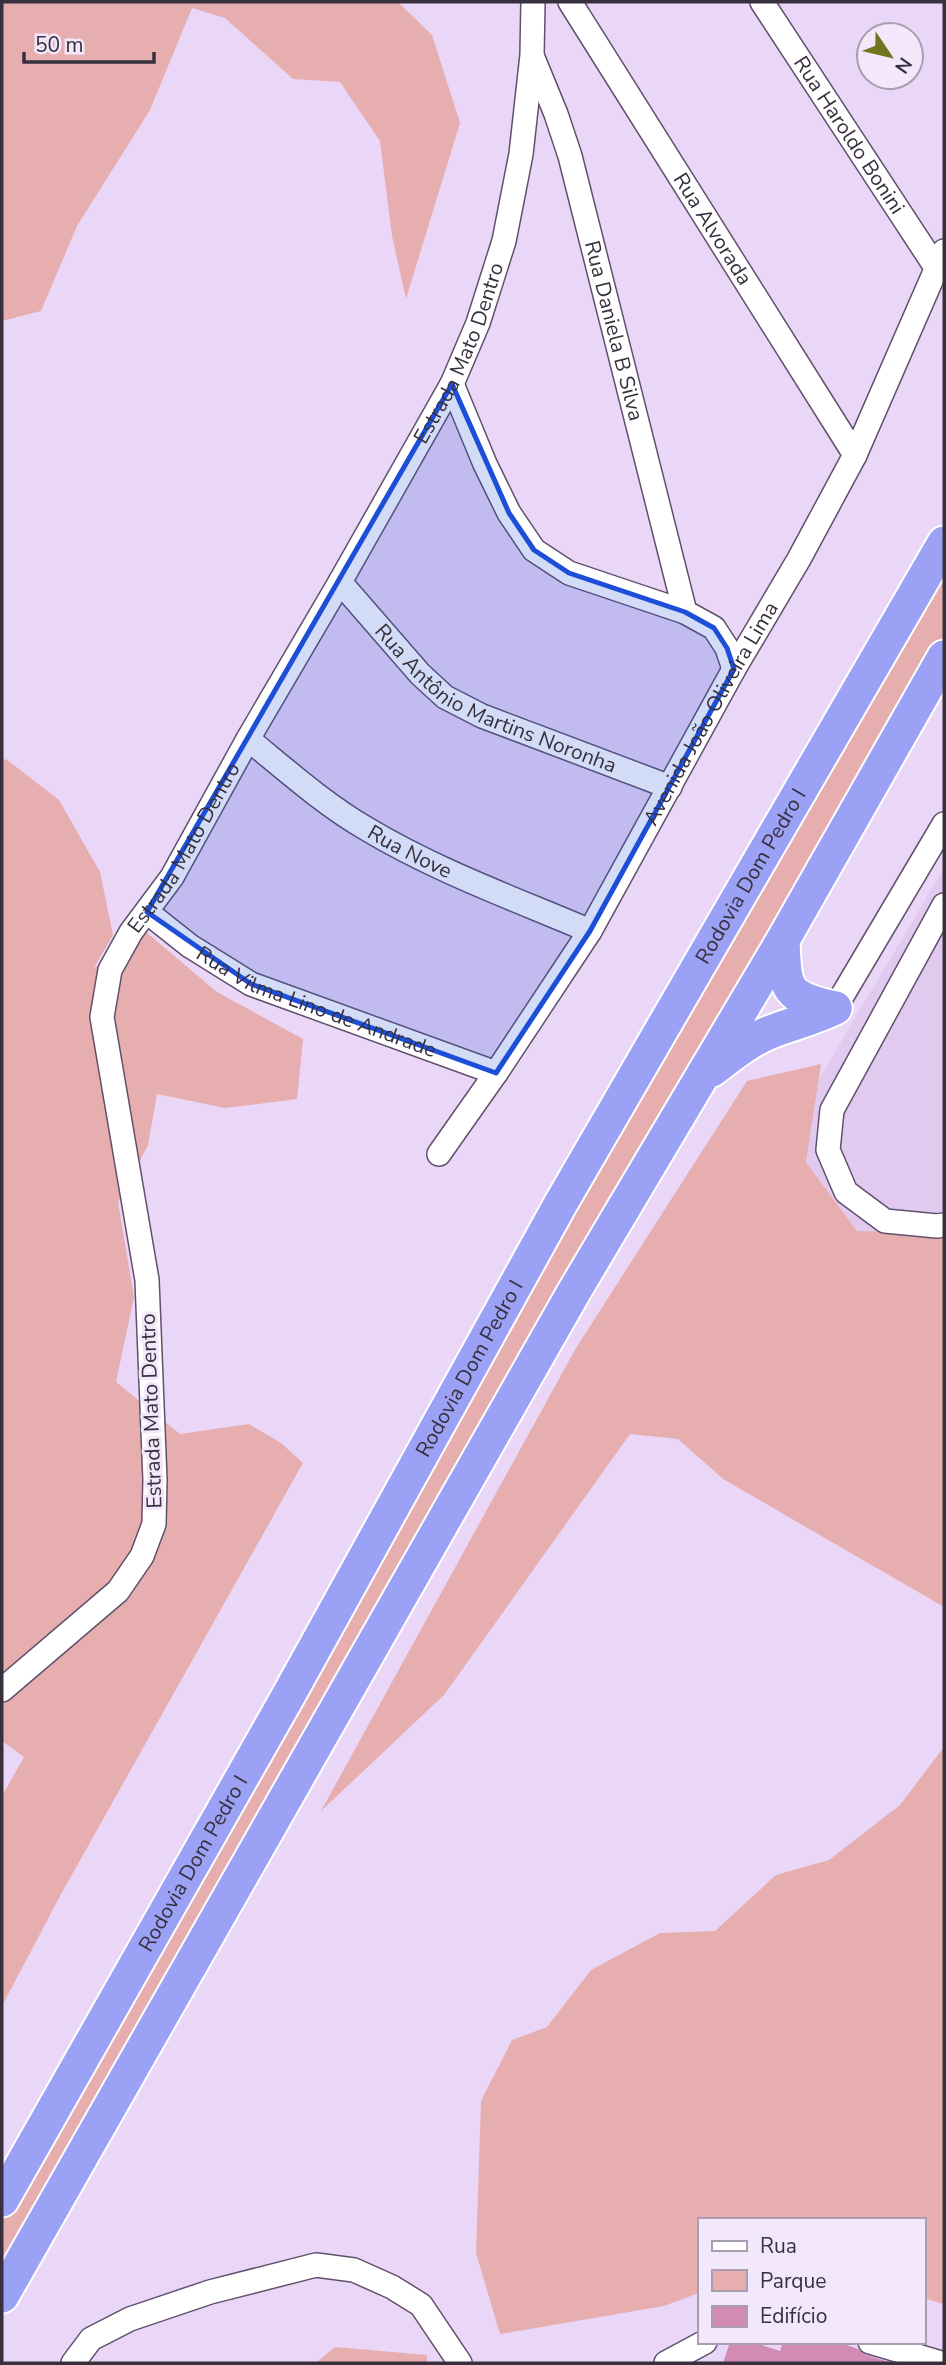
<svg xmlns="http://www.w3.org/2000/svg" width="946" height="2365" font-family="'Nunito Sans',sans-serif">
<rect width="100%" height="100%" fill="#ead6f7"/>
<polygon fill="#e1c9f0" points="944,868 944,1236 857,1231 806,1162 818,1081"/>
<g fill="#e7aeb0">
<polygon points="2,2 398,2 432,35 460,123 406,299 392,236 380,141 340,82 293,79 225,18 192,8 150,110 77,226 41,311 2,321"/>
<polygon points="944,565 944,637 852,798 602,1214 504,1381 410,1552 2,2272 2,2220 228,1817"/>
<polygon points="6,759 59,800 100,872 113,935 94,968 146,932 217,992 303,1039 297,1099 225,1108 157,1094 148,1145 118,1202 134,1297 116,1382 180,1434 249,1424 281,1443 303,1463 60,1896 2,2006 2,1796 24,1757 2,1741 2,761"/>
<polygon points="821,1064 806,1162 857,1231 937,1233 944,1230 944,1607 723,1479 678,1439 630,1434 444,1695 321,1811 576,1348 747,1081"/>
<polygon points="944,1747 944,2304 923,2298 923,2220 699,2220 699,2293 664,2306 500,2334 476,2253 481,2101 512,2040 547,2027 591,1970 660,1933 715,1931 776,1875 829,1860 900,1805"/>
<polygon points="335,2347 427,2355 427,2363 316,2363"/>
</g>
<polygon fill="#d28bb4" points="730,2342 752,2342 780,2351 783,2342 838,2342 858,2349 866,2355 892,2363 723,2363"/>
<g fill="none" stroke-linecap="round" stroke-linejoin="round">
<g stroke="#61506b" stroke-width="26">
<g id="minor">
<path id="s1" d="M570 2 855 455"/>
<path id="s2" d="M762 2 937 269"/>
<path id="s3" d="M533 58 556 114 570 156 685 612"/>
<polyline points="452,384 485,464 509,513 534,550 569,573 685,612 714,628 727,648 734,669"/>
<path id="s4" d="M340 582 420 674 445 697 482 716 670 787"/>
<path id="s5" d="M248 739C286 770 324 804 367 829 437 871 515 899 590 931"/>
<polyline points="944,905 832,1110 828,1150 846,1192 885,1221 937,1226 944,1225"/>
<path id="s6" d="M147 912 190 946 251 984 496 1073"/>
<polyline points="835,1008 944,824"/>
<path id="s7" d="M439 1154 496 1073 590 931 734 669 799 559 855 455 944 251"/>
<path id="s8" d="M2 1690 118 1591 142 1556 154 1524 155 1480 147 1280 102 1017 110 970 131 932 172 877 248 739 340 582 452 384 478 323 504 241 521 154 532 55 533 2"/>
<polyline points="870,2342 941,2363"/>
<polyline points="73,2363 91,2339 130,2319 210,2292 316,2265 354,2270 392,2287 421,2305 460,2363"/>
<polyline points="666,2363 705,2342"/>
</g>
</g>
<g stroke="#fff" stroke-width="37">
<g id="highway">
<path d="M783 940C785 989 784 997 835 1008"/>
<path d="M712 1070C729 1057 747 1042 768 1033 790 1024 813 1019 835 1008"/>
<path id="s9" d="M2 2200 287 1698 561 1203 944 543"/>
<polyline points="2,2296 575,1290 783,940 944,657"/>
</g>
</g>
<use href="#minor" stroke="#fff" stroke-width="23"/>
<use href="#highway" stroke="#9ba1f5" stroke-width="33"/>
</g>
<path fill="#1d4ed8" fill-opacity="0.2" stroke="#1d4ed8" stroke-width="5" stroke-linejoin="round" d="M452 384 509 513 534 550 569 573 685 612 714 628 727 648 734 669 590 931 496 1073 251 984 147 912Z"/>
<g text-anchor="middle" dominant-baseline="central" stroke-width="6" stroke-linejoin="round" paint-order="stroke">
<g font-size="21" fill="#38303d" stroke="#f3e7fb">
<text stroke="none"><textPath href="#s2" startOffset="159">Rua Haroldo Bonini</textPath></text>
<text stroke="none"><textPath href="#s1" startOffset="268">Rua Alvorada</textPath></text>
<text stroke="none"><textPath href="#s3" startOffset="285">Rua Daniela B Silva</textPath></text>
<text stroke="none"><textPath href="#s8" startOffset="1498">Estrada Mato Dentro</textPath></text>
<text stroke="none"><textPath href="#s4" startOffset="200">Rua Antônio Martins Noronha</textPath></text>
<text stroke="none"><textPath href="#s7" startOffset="518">Avenida João Oliveira Lima</textPath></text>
<text stroke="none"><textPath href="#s8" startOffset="931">Estrada Mato Dentro</textPath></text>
<text stroke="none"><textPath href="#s5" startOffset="198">Rua Nove</textPath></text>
<text stroke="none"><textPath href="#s9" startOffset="1521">Rodovia Dom Pedro I</textPath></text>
<text stroke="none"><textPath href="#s6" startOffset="194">Rua Vilma Lino de Andrade</textPath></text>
<text stroke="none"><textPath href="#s9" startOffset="954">Rodovia Dom Pedro I</textPath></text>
<text transform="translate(151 1411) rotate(-92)">Estrada Mato Dentro</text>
<text stroke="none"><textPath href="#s9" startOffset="387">Rodovia Dom Pedro I</textPath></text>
</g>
</g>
<rect width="946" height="2365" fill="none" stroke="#38303d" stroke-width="7"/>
<rect x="698" y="2218" width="228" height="126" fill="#f3e7fb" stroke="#a89eaf" stroke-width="2"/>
<rect x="712" y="2241" width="35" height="10" fill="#ffffff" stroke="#a89eaf" stroke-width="2"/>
<text x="760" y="2253" font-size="21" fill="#38303d">Rua</text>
<rect x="712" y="2270" width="35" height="21" fill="#e7aeb0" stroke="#a89eaf" stroke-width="2"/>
<text x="760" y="2288" font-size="21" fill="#38303d">Parque</text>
<rect x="712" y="2306" width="35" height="21" fill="#d28bb4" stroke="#a89eaf" stroke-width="2"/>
<text x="760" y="2323" font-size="21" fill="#38303d">Edifício</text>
<g transform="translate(890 56) rotate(125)"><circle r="33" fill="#f3e7fb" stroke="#a89eaf" stroke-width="2"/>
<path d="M0-5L12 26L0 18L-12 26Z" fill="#70761e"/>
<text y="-10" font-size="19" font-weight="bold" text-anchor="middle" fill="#38303d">N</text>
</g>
<path d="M24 52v10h130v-10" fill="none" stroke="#38303d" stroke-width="3.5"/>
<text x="35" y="52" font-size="21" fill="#38303d" stroke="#f3e7fb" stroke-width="5" paint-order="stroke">50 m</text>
</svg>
